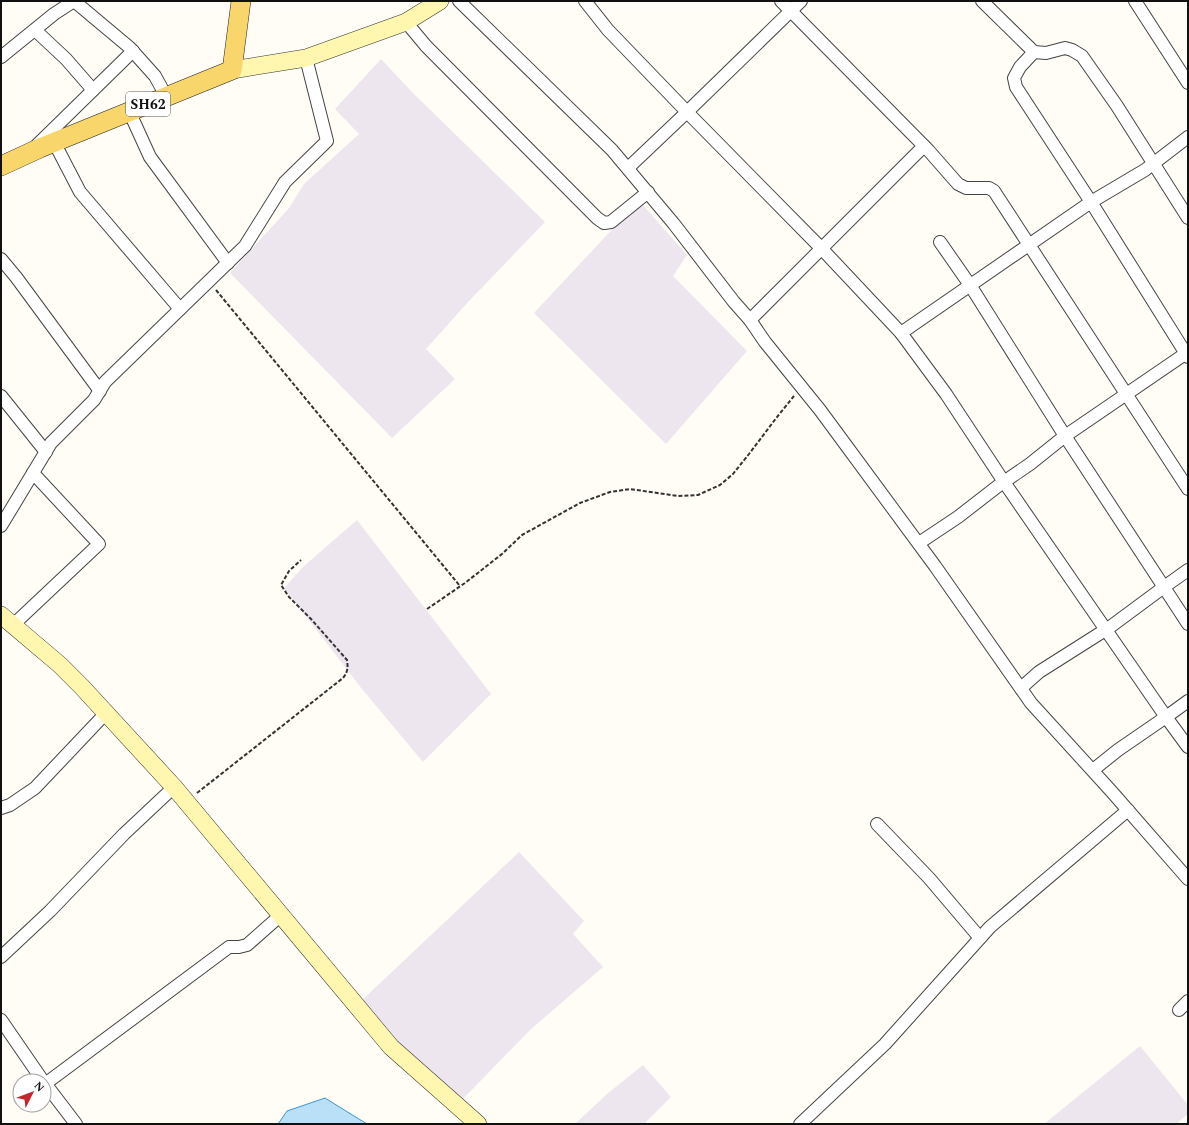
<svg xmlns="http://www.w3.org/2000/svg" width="1189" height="1125" font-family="Spectral,serif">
<rect width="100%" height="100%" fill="#fffdf5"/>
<g fill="#eee6ef">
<polygon points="381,59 413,93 545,222 469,301 426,349 455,379 392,438 230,273 289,208 304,184 359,134 335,109"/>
<polygon points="642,204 687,255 673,276 747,351 666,444 534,313 620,221"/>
<polygon points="357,520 491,694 423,762 362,689 284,588 304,566"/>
<polygon points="519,852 584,921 573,934 603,967 530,1030 461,1101 396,1044 360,1002"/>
<polygon points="1140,1046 1188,1105 1188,1114 1176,1124 1044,1124"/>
<polygon points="643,1065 671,1097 645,1123 646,1124 575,1124 607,1094"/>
</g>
<polygon fill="#b9e0f7" stroke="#3f96cf" points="325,1098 367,1124 278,1124 287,1111"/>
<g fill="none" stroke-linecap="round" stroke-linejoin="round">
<g stroke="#444" stroke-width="14">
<g id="street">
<polyline points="74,1 129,47 155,76 166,96"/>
<polyline points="459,1 612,150 674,224 734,302 750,320 765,342 820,410 935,566 1031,703 1112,792 1188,879"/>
<polyline points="585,1 608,30 687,112 822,249 901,333 946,394 1004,482 1166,717 1188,747"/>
<polyline points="781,1 929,151 958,184 966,188 989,188 994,191 1188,489"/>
<polyline points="982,1 1034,52 1046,53 1065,48 1072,50 1082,56 1117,106 1188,218"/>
<polyline points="1135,1 1188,83"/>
<polyline points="406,22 426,46 597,218 604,223 611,222 648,192"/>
<polyline points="35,30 66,59 93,90"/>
<polyline points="1034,52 1020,67 1014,78 1016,87 1091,202 1188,357"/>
<polyline points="1,57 54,14 74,1"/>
<polyline points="129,111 150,157 228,263"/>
<polyline points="54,142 80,192 180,309"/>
<polyline points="36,146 133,51"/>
<polyline points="628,168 687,112 801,1"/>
<polyline points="940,242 970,285 1065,436 1188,624"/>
<polyline points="1,259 16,277 100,391"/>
<polyline points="750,320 924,146"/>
<polyline points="901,333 1091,202 1145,170 1188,137"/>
<polyline points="1,396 46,452"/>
<polyline points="1,526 51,443 94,400 105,382 245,246 285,182 327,141 306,58"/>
<polyline points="919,543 958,517 998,486 1030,464 1065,436 1188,352"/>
<polyline points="13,625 99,544 33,473"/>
<polyline points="1021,688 1039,672 1110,627 1164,587 1188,570"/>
<polyline points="1093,770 1118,750 1166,717 1188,701"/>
<polyline points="1,808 10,805 35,788 106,713"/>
<polyline points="877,824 929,878 980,938"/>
<polyline points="1,957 50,911 124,834 174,787"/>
<polyline points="1179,1010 1188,1001"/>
<polyline points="1,1020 43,1081"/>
<polyline points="44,1082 76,1124"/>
<polyline points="45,1084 229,947 239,947 247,945 281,915"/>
<polyline points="800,1124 885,1044 990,927 1128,810"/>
</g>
</g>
<g stroke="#333" stroke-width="18">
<g id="secondary">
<polyline points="232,70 306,58 406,22 440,1"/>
<polyline points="1,615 60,665 82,687 174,787 391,1047 478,1124"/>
</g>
</g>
<g stroke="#222" stroke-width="20">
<polyline id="primary" points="1,166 40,148 232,70 241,1"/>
</g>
<g stroke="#333" stroke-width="2" stroke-dasharray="4 2" stroke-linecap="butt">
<polyline points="216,290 460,586"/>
<polyline points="427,609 465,583 502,554 522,535 580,503 610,492 630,489 678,496 698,495 720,485 733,474 749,454 777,417 794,396"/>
<path d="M197 793 343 678C348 672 348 667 347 660L311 619 289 597 281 585 289 571 301 560"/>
</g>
<use href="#street" stroke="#fff" stroke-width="12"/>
<use href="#secondary" stroke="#fff6b0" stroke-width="17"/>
<use href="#primary" stroke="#f9d66b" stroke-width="19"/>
</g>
<g text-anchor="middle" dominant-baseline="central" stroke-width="4" stroke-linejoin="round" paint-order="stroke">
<rect fill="#fff" stroke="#585858" stroke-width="1" x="126" y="92" width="44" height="24" rx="3"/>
<g font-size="14" font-weight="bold" fill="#111">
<text x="148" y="104">SH62</text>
</g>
</g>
<rect width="1189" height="1125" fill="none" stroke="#111111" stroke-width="4"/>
<g transform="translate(32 1093) rotate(48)"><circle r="19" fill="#ffffff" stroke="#a0a0a0"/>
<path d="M0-3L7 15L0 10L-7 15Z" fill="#c4262e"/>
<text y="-6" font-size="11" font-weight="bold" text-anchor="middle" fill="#111111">N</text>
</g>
</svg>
